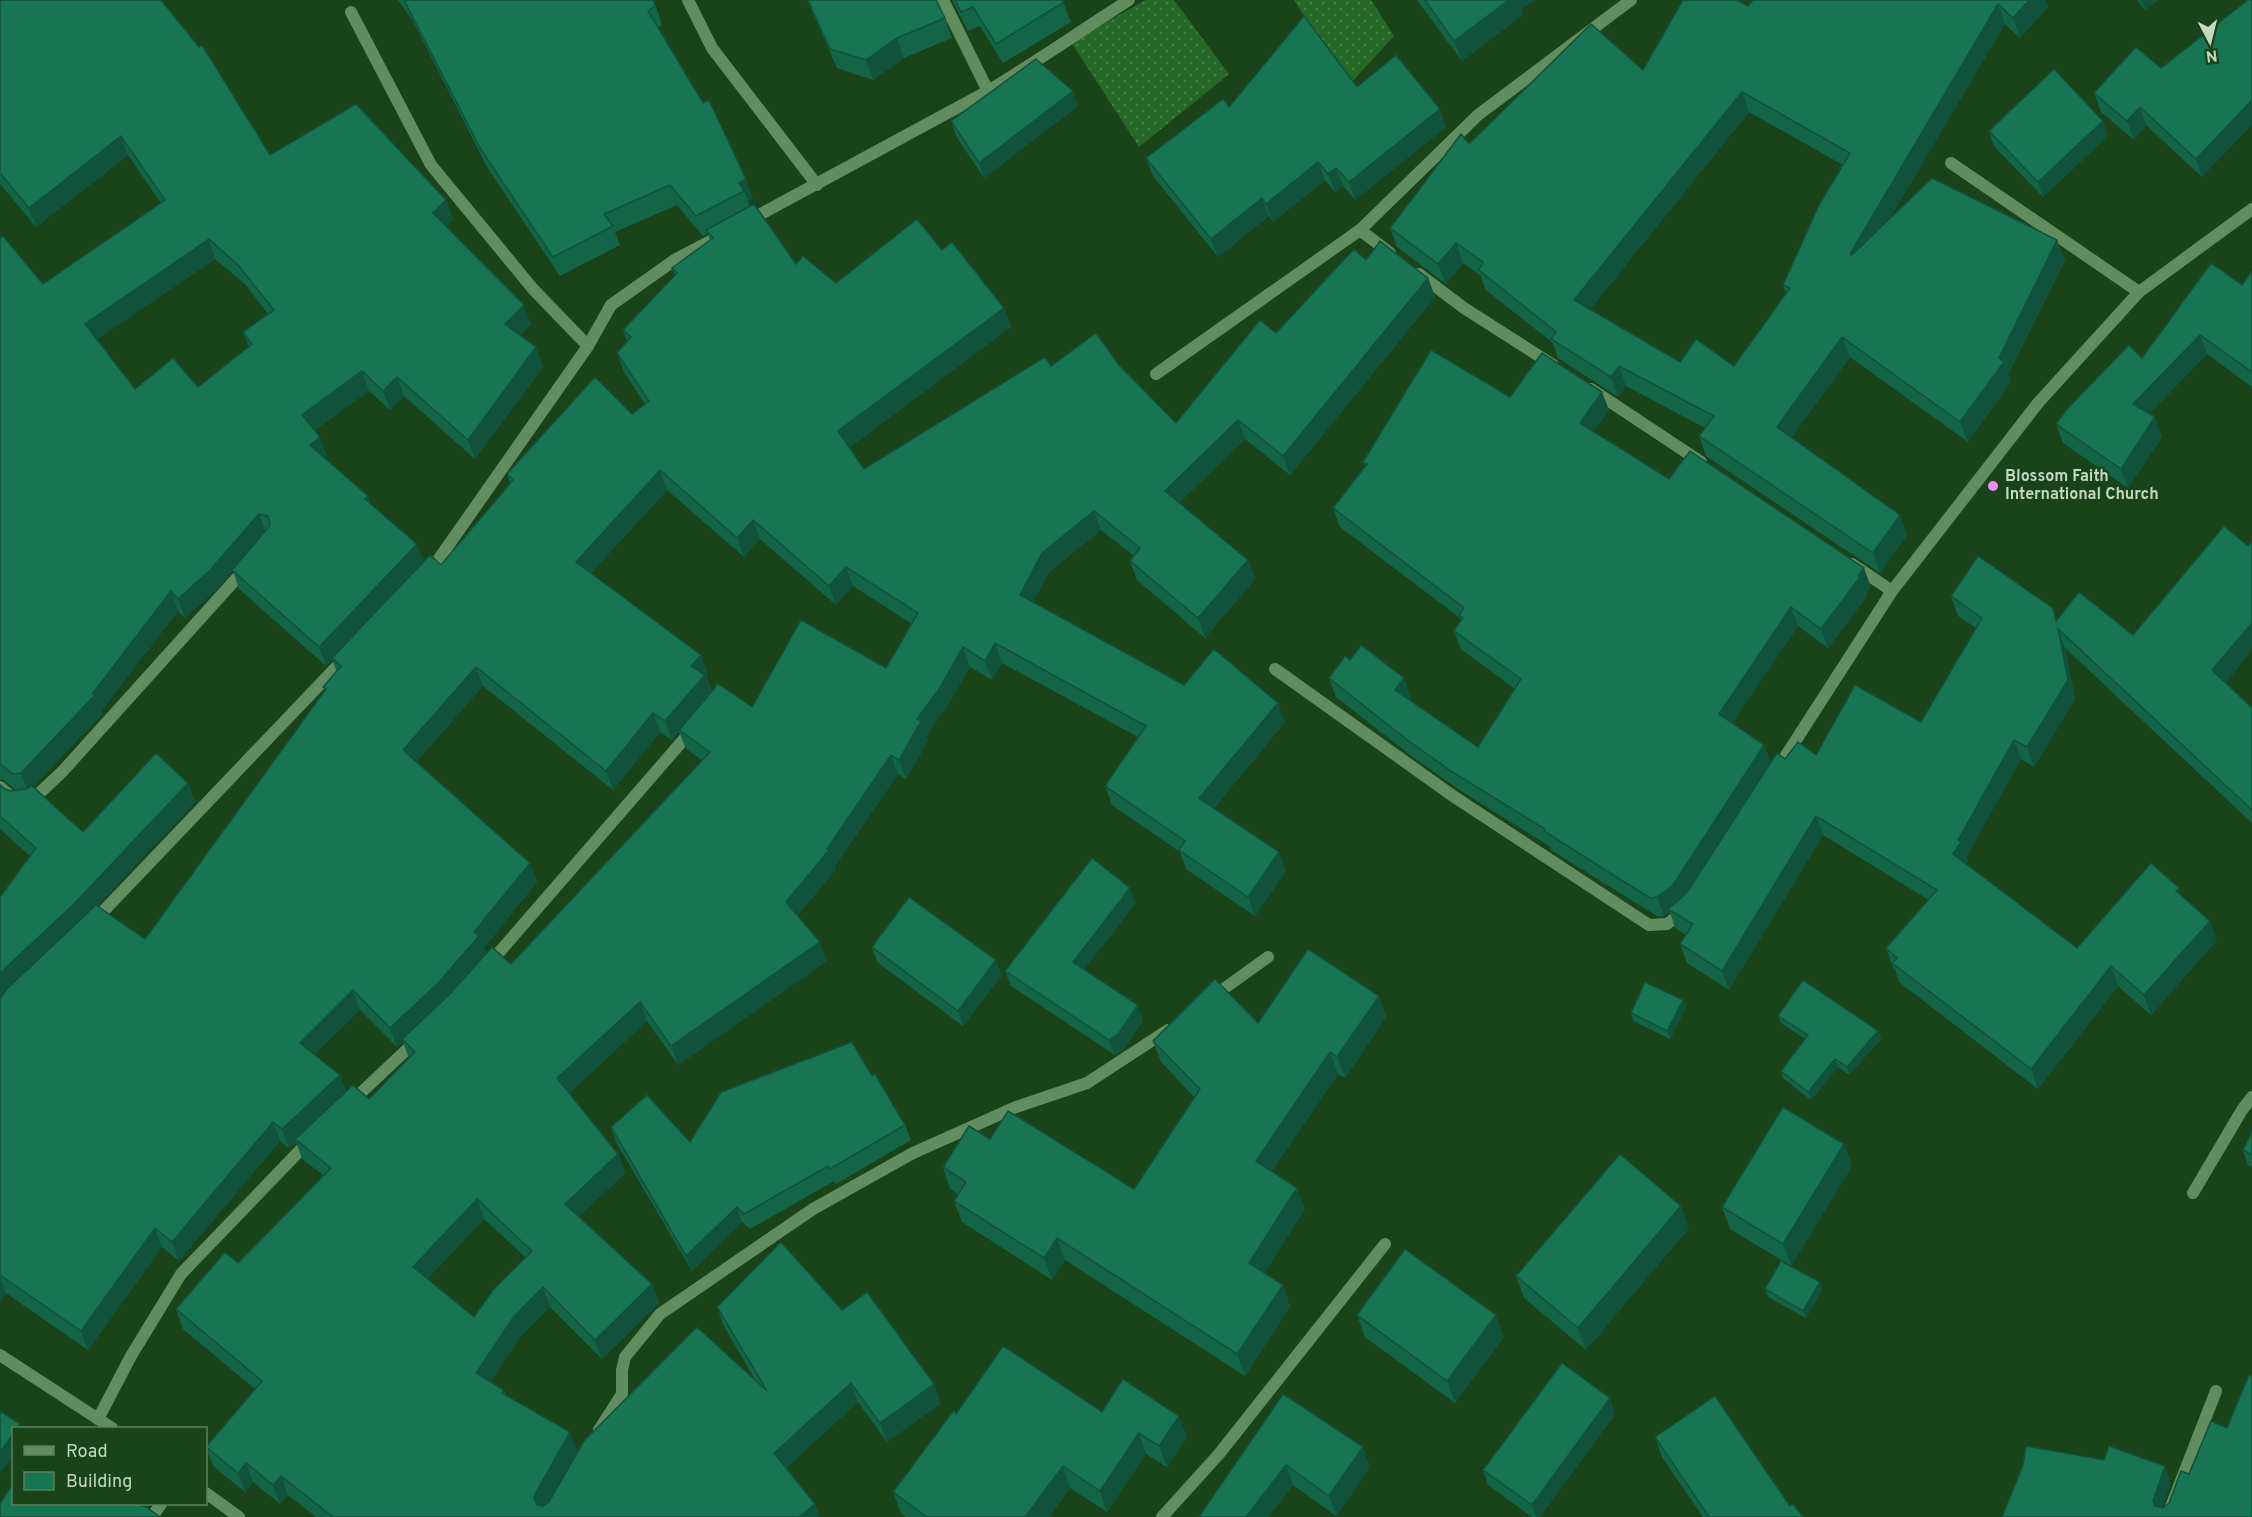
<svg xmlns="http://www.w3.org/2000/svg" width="2252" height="1517" font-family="Overpass,sans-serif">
<defs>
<pattern id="grass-dots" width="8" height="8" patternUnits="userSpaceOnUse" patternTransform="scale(1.5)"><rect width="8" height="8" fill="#266927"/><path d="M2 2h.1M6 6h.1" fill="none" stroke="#447e45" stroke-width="1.8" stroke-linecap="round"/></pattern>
</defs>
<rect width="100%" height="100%" fill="#1a431a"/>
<g fill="url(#grass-dots)">
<polygon points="1146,0 1174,0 1229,74 1139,147 1071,42"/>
<polygon points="1294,0 1371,0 1394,36 1349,85"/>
</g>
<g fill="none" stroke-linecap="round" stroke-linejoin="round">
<g stroke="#628d61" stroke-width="12">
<polyline points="688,0 712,48 817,185"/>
<polyline points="943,0 988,91"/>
<polyline points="351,12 431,165 533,289 588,346"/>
<polyline points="1951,163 2139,292"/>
<path d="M746 222 988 91C1036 62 1082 30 1129 0"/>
<polyline points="1360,230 1390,253"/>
<polyline points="1419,274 1464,308 1553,365"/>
<polyline points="1156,374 1360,230 1478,115 1631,0"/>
<polyline points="1591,389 1701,462"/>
<polyline points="1852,564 1892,591"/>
<polyline points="428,572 436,563 588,346 611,305 676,259 720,236"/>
<polyline points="1275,669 1453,796 1649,925 1667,924 1684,911"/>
<polyline points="1776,771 1892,591 2038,403 2139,292 2252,209"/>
<polyline points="0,787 17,802 32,800 62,772 245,569"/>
<polyline points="94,921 345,658"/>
<polyline points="489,964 692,730"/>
<polyline points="1211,998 1268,957"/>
<polyline points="349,1104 417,1040"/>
<polyline points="2193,1193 2242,1110 2252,1097"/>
<polyline points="0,1355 112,1428"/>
<polyline points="98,1419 131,1356 181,1274 310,1140"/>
<polyline points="599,1430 622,1394 622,1370 625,1357 660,1314 813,1209 913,1153 1016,1107 1087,1083 1168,1030"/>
<polyline points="206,1493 239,1517"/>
<polyline points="152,1517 161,1504"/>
<polyline points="1162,1517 1219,1454 1385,1244"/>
<polyline points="2167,1517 2216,1391"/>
</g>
</g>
<g fill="#146548" fill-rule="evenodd">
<path d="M0 0 270 155 453 219 446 226 531 324 520 335 536 347 543 367 475 459 404 396 390 410 369 391 315 430 327 456 325 458 371 505 423 562 441 565 510 484 507 474 632 414 645 404 624 372 617 353 627 341 623 330 675 275 672 268 710 241 708 233 703 236 677 205 615 232 620 245 560 276 487 167 413 21 398 0H654L662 25 658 28 753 198 748 201 750 206 796 264 836 283 942 250 1004 308 1011 327 849 448 864 469 1051 366 1118 364 1176 423 1276 333 1366 260 1428 278 1435 297 1290 475 1245 439 1179 503 1248 560 1255 579 1205 638 1137 580 1130 561 1134 556 1101 530 1049 572 1033 602 1184 685 1285 722 1214 808 1286 871 1255 916 1186 869 1180 852 1112 805 1105 786 1138 737 1002 663 992 680 970 667 946 708 926 736 928 741 906 779 898 774 835 866 836 869 797 916 827 961 678 1065 647 1021 569 1093 618 1154 625 1173 579 1216 652 1284 659 1303 602 1359 550 1307 520 1337 490 1382 504 1390 506 1395 570 1432 577 1451 547 1503 757 1383 724 1326 717 1307 842 1310 941 1403 887 1442 858 1402 786 1468 820 1517H316L288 1495 280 1504 253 1482 245 1492 213 1466 206 1447 255 1389 183 1329 176 1309 238 1263 323 1175 302 1159 296 1142 289 1148 280 1141 179 1261 162 1247 88 1350 6 1293 0 1301V897L30 856 0 829V785L5 789 11 791 16 790 2 779 0 780V238L43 284 161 203 128 155 36 227 0 184ZM215 259 245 284 268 314 243 332 249 347 198 387 135 389 97 339ZM667 490 744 557 760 539 836 605 853 586 912 624 886 668 752 707 712 692 706 676 708 674 591 573ZM233 571 239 589 326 666 332 660 337 672 323 687 325 690 145 939 97 906 195 802 188 783 83 832 33 787 102 714 101 711 178 611 185 618 217 589ZM483 686 613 790 660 732 672 740 679 732 686 749 702 760 511 964 486 953 484 948 537 882 530 863 416 762ZM360 1010 397 1047 403 1042 409 1059 369 1099 346 1092 340 1075 314 1054ZM484 1219 525 1257 474 1317 427 1279Z"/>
<polygon points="807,0 936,0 945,18 952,38 904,58 873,80 837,68"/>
<polygon points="952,0 1062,0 1071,22 1003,63 980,26 968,31"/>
<polygon points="1417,0 1534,0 1521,9 1523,15 1462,61"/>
<path d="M2045 0 2048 7 2020 38 2005 24 1889 219 2057 240 2065 260 2008 374 2011 382 1968 442 1850 357 1791 438 1907 535 1880 573 1706 456 1699 436 1705 428 1626 386 1618 397 1558 358 1553 343 1486 290 1480 275 1463 263 1446 284 1397 247 1390 228 1469 144 1643 70 1748 6ZM1749 112 1843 165 1783 285 1786 294 1734 366 1680 362 1590 309Z"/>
<polygon points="2137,0 2158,0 2145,10"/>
<polygon points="2248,0 2202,177 2146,125 2134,140 2101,112 2094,93 2161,68"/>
<polygon points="1357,87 1446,127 1355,200 1343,186 1335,192 1325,180 1273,222 1269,216 1218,257 1153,176 1146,158 1229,107"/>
<polygon points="1073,91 1078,106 984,178 956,136 951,121"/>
<polygon points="1989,131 2108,136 2043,197 1994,146"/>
<polygon points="2252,271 2252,387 2207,354 2149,414 2162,437 2128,488 2063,443 2056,424 2142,358 2242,285"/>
<polygon points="1510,397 1609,410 1593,432 1669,479 1871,587 1866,593 1867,596 1828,648 1798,626 1732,723 1764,745 1771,763 1785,759 1816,755 1921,722 1976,628 1958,616 1951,596 2133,635 2252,650 2225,683 2252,708 2252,823 2065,648 2075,699 2034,767 2021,759 1966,857 1968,861 1966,864 2077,948 2183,897 2217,940 2151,1015 2118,986 2038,1089 1899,982 1895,969 1893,968 1886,948 1929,900 1823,835 1729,990 1687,963 1680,944 1686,935 1675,928 1670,912 1664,916 1657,916 1551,850 1549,846 1458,789 1413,757 1336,697 1329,678 1411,697 1409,700 1478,747 1515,689 1461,649 1454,631 1461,621 1460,618 1340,527 1333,508 1365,466 1363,462"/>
<polygon points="1136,903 1084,969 1143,1020 1124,1049 1115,1055 1011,986 1005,971"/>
<polygon points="872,947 1002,975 963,1026 877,962"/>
<polygon points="1379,996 1386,1017 1345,1078 1338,1074 1272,1171 1297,1188 1305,1209 1264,1273 1283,1285 1290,1307 1245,1376 1065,1260 1052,1280 962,1222 954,1201 958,1194 950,1189 943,1167 990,1139 1134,1189 1194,1097 1161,1062 1153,1041 1258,1023"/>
<polygon points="1683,1000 1686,1007 1670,1039 1633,1021 1631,1013"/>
<polygon points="1778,1016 1878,1031 1881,1039 1849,1075 1838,1067 1811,1100 1783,1078 1781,1071 1805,1039 1781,1023"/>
<polygon points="872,1076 905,1125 911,1140 836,1184 834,1181 750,1229 742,1222 692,1271 616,1142 611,1127 690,1142"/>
<polygon points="2252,1132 2252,1167 2248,1165 2243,1150"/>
<polygon points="1844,1144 1852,1166 1791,1266 1730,1229 1722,1207"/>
<polygon points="1689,1228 1586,1350 1524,1298 1516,1276"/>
<polygon points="1820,1282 1822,1290 1806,1318 1768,1297 1765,1289"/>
<polygon points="1357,1315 1504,1337 1455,1403 1365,1337"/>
<polygon points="1283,1394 1370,1467 1336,1516 1293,1485 1268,1517"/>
<polygon points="1102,1412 1187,1437 1167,1467 1146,1454 1107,1512 1070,1488 1049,1517 906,1517 901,1513 893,1492 956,1414"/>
<polygon points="1615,1414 1540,1517 1532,1517 1488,1485 1483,1470"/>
<polygon points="1655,1437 1790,1506 1803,1517 1703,1517 1662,1457"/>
</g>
<g fill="#10523b">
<polygon points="1509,0 1534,0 1521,9 1523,15 1462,61 1454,41"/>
<polygon points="2029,0 2045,0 2048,7 2020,38 2013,18"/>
<polygon points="2142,0 2158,0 2145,10"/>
<polygon points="1998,4 2005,24 1857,274 1850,254"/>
<polygon points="897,38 904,58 873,80 866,60"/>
<polygon points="1073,91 1078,106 984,178 979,163"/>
<polygon points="1742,92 1749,112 1582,320 1574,300"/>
<polygon points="2252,100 2252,125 2202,177 2196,159"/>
<polygon points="2140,107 2146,125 2134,140 2127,121"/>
<polygon points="1440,109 1446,127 1355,200 1349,182"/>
<polygon points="2103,121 2108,136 2043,197 2038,182"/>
<polygon points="121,136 128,155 36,227 29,208"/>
<polygon points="1318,162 1325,180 1273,222 1266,204"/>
<polygon points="1336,168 1343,186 1335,192 1328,174"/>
<polygon points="746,179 753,198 748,201 744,191 739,183"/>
<polygon points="1262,198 1269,216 1218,257 1211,239"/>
<polygon points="446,200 453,219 440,232 433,213"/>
<polygon points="209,239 215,259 92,343 85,324"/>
<polygon points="2057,240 2065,260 2008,374 2011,382 1968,442 1960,422 1999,358"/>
<polygon points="1456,243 1463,263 1446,284 1438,264"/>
<polygon points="1428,278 1435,297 1290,475 1283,456"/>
<polygon points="524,305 531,324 512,343 505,324"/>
<polygon points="1004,308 1011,327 845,451 838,431"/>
<polygon points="2200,335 2207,354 2140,423 2133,404"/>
<polygon points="1842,337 1850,357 1784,447 1777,427"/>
<polygon points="536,347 543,367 475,459 468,440"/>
<polygon points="1619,366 1626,386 1618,397 1611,377"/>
<polygon points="362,371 369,391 309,434 302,415"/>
<polygon points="397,377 404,396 390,410 383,391"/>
<polygon points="1602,392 1609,410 1586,441 1580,423"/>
<polygon points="2155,417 2162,437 2128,488 2121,469"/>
<polygon points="1238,420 1245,439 1172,510 1165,491"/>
<polygon points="320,437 327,456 317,465 310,445"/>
<polygon points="660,470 667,490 583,582 576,562"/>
<polygon points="368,496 375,515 365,499"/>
<polygon points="1094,511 1101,530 1049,572 1027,614 1020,595 1042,553"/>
<polygon points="259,514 266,533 232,570 233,571 217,589 185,618 178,599"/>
<polygon points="1900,515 1907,535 1880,573 1873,553"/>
<polygon points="753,520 760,539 744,557 737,538"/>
<polygon points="417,544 424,563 332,658 332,660 326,666 319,647"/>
<polygon points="1248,560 1255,579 1205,638 1198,618"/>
<polygon points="846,567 853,586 836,605 829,586"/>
<polygon points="1864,568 1871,587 1866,593 1867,596 1828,648 1821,629"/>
<polygon points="171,591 178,611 101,711 102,714 28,792 21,773 93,693"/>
<polygon points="1791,607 1798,626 1725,733 1719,714"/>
<polygon points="2252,623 2252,650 2219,690 2212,670"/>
<polygon points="2058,629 2065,648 2075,699 2034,767 2027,747"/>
<polygon points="995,643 1002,663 992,680 985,661"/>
<polygon points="963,647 970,667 946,708 926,736 928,741 906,779 899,760 917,719"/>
<polygon points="701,655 708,674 706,676 712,695 679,730 679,732 672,740 665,721 691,666"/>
<polygon points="476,667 483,686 410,769 403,750"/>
<polygon points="1404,678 1411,697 1402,709 1395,690"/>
<polygon points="1278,703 1285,722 1206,817 1199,798"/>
<polygon points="653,713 660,732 613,790 606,771"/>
<polygon points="2014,740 2021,759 1966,857 1968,861 1960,873 1953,854 1958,840"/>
<polygon points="1764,745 1771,763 1680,903 1668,909 1670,912 1664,916 1657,897"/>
<polygon points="891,755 898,774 835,866 836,869 793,921 786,902 827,849"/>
<polygon points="188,783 195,802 81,923 0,999 0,973"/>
<polygon points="1816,816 1823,835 1729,990 1722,971"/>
<polygon points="1279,852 1286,871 1255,916 1248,897"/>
<polygon points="530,863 537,882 484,948 486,955 445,1002 402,1039 403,1042 397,1047 390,1028 474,932"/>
<polygon points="1130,888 1136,903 1078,977 1073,962"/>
<polygon points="2179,888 2186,907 2176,891"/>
<polygon points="2210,921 2217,940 2151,1015 2144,995"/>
<polygon points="820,942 827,961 678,1065 671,1046"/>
<polygon points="996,960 1002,975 963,1026 958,1011"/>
<polygon points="2111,966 2118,986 2038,1089 2031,1069"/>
<polygon points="353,990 360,1010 307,1062 300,1043"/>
<polygon points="1379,996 1386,1017 1345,1078 1337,1057"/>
<polygon points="1683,1000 1686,1007 1670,1039 1667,1031"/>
<polygon points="640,1002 647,1021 564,1097 557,1078"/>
<polygon points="1138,1005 1143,1020 1124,1049 1115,1055 1109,1040"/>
<polygon points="1878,1031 1881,1039 1849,1075 1847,1067"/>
<polygon points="1330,1052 1338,1074 1264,1183 1256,1161"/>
<polygon points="1835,1059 1838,1067 1811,1100 1808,1092"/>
<polygon points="340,1075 347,1094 295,1139 296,1142 289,1148 282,1129"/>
<polygon points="273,1122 280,1141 179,1261 172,1242"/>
<polygon points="1844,1144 1852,1166 1791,1266 1783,1244"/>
<polygon points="618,1154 625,1173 572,1223 565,1204"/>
<polygon points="1297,1188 1305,1209 1257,1285 1249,1263"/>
<polygon points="477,1199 484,1219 420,1286 413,1267"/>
<polygon points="1681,1206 1689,1228 1586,1350 1578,1328"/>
<polygon points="737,1207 742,1222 692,1271 686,1256"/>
<polygon points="155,1228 162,1247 88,1350 81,1331"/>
<polygon points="1057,1238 1065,1260 1052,1280 1044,1258"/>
<polygon points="0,1277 6,1293 0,1301"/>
<polygon points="1820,1282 1822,1290 1806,1318 1803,1311"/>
<polygon points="652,1284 659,1303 602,1359 595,1340"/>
<polygon points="1283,1285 1290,1307 1245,1376 1237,1354"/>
<polygon points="543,1287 550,1307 520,1337 483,1392 476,1373 513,1318"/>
<polygon points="1496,1315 1504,1337 1455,1403 1447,1381"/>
<polygon points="851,1383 858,1402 781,1473 774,1453"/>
<polygon points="934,1384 941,1403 887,1442 880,1423"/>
<polygon points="1610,1398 1615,1414 1540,1517 1536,1517 1532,1505"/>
<polygon points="1179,1416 1187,1437 1167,1467 1159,1446"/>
<polygon points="570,1432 577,1451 542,1513 534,1498 535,1494"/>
<polygon points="14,1433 14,1456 0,1474 0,1452"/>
<polygon points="1139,1433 1146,1454 1107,1512 1100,1491"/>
<polygon points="1363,1447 1370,1467 1336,1516 1329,1496"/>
<polygon points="246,1463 253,1482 245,1492 238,1473"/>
<polygon points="1286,1465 1293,1485 1268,1517 1246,1517"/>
<polygon points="1063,1466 1070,1488 1049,1517 1025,1517"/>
<polygon points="2165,1466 2171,1483 2159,1517 2153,1501"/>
<polygon points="281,1476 288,1495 280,1504 273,1485"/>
<polygon points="815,1504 820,1517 799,1517"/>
</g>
<g fill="#177554" stroke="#10523b" stroke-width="1.5" fill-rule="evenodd">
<path d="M0 0H161L199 47 202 45 270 155 356 104 446 200 433 213 524 305 505 324 536 347 468 440 397 377 383 391 362 371 302 415 320 437 310 445 368 496 365 499 417 544 319 647 232 570 269 527 270 523 268 516 259 514 210 570 178 599 171 591 93 693 95 695 21 773 13 774 0 764V238L3 236 43 284 165 200 121 136 29 208 0 173ZM209 239 238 265 274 310 243 332 252 344 198 387 173 358 135 389 85 324Z"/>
<polygon points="404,0 653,0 655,6 648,11 703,103 709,100 746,179 739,183 744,191 696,216 670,185 604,214 613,226 553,257 480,148"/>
<polygon points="808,0 936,0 945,18 897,38 866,60 830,49"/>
<polygon points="955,0 1062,0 1064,2 996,44 973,7 961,12"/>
<polygon points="1425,0 1509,0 1454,41"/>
<path d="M1683 0H1737L1748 6 1753 0H2029L2013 18 1998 4 1850 254 1852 255 1932 178 2057 240 1999 358 2004 362 1960 422 1842 337 1777 427 1900 515 1873 553 1699 436 1714 416 1619 366 1611 377 1551 339 1556 332 1479 270 1483 262 1456 243 1438 264 1390 228 1461 134 1469 144 1591 24 1643 70ZM1742 92 1850 153 1819 205 1783 285 1790 288 1734 366 1696 339 1680 362 1574 300Z"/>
<polygon points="2248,0 2252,0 2252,100 2196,159 2140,107 2127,121 2094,93 2136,47 2161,68"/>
<polygon points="1304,16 1357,87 1396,55 1440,109 1349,182 1336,168 1328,174 1318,162 1266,204 1262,198 1211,239 1146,158 1223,99 1229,107"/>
<polygon points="1036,59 1073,91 979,163 951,121"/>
<polygon points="2054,69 2103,121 2038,182 1989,131"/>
<path d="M754 204 796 264 803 256 836 283 917 219 942 250 952 242 1004 308 838 431 864 469 1045 357 1051 366 1096 333 1118 364 1176 423 1260 320 1276 333 1354 249 1366 260 1380 241 1428 278 1283 456 1238 420 1165 491 1248 560 1198 618 1130 561 1140 548 1094 511 1042 553 1020 595 1184 685 1214 649 1278 703 1199 798 1279 852 1248 897 1179 850 1185 841 1105 786 1146 726 995 643 985 661 963 647 939 689 917 719 921 721 899 760 891 755 827 849 829 850 786 902 820 942 671 1046 640 1002 557 1078 618 1154 565 1204 652 1284 595 1340 543 1287 513 1318 476 1373 504 1390 502 1393 570 1432 535 1494 534 1498 537 1505 543 1506 549 1502 584 1441 697 1327 767 1391 717 1307 781 1242 842 1310 867 1292 934 1384 880 1423 851 1383 774 1453 815 1504 799 1517H333L281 1476 273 1485 246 1463 238 1473 206 1447 262 1381 176 1309 225 1252 238 1263 331 1168 295 1139 302 1133 353 1085 369 1099 415 1052 402 1039 450 994 492 947 511 964 710 752 679 730 715 688 717 683 752 707 801 620 886 668 918 613 846 567 829 586 753 520 737 538 660 470 576 562 701 655 691 666 705 675 665 721 653 713 606 771 476 667 403 750 530 863 474 932 479 936 438 983 390 1028 353 990 300 1043 340 1075 282 1129 273 1122 172 1242 155 1228 81 1331 0 1275V999L7 989 96 905 145 939 326 689 323 687 341 666 332 658 430 555 441 565 513 480 507 474 595 377 632 414 649 401 617 353 631 337 623 330 677 273 672 268 713 238 706 230ZM477 1199 532 1251 493 1290 474 1317 413 1267Z"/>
<polygon points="2211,263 2242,285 2252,271 2252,372 2200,335 2133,404 2155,417 2121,469 2056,424 2067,409 2129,345 2142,358"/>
<polygon points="1431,350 1510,397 1542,353 1602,392 1580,423 1669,479 1690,451 1864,568 1858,576 1860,577 1821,629 1791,607 1719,714 1764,745 1673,885 1657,897 1650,898 1610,873 1544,831 1545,829 1451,771 1406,739 1329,678 1345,656 1350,660 1361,645 1404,678 1395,690 1478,747 1521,679 1454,631 1463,618 1459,615 1464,608 1333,508 1367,464 1363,462"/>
<polygon points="2224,526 2248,546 2252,542 2252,623 2212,670 2252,708 2252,810 2058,629 2068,680 2027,747 2014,740 1958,840 1961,842 1953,854 2077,948 2151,863 2179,888 2176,891 2210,921 2144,995 2111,966 2031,1069 1892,963 1897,958 1886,948 1937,890 1816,816 1722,971 1680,944 1693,924 1668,909 1686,894 1777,753 1785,759 1798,742 1816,755 1855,685 1921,722 1982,618 1951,596 1978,556 2053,608 2056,621 2079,592 2133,635"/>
<polygon points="156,753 188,783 74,904 0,973 0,897 36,848 0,816 0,785 5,789 11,791 26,789 32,786 83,832"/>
<polygon points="1092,858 1130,888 1073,962 1138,1005 1118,1034 1109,1040 1005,971"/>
<polygon points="909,897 996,960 958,1011 872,947"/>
<polygon points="1308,949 1379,996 1337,1057 1330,1052 1256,1161 1297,1188 1249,1263 1283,1285 1237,1354 1057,1238 1044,1258 954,1201 966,1182 943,1167 969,1126 990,1139 1008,1111 1134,1189 1200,1089 1153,1041 1215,979 1258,1023"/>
<polygon points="1803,980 1878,1031 1847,1067 1835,1059 1808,1092 1781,1071 1808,1035 1778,1016"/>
<polygon points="1645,982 1683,1000 1667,1031 1631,1013"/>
<polygon points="852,1042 872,1076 875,1074 905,1125 830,1169 828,1166 744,1214 737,1207 686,1256 611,1127 647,1095 690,1142 721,1092"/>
<polygon points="1783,1107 1844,1144 1783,1244 1722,1207"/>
<polygon points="2252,1132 2252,1155 2243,1150"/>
<polygon points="1620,1154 1681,1206 1578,1328 1516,1276"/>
<polygon points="1405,1249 1496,1315 1447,1381 1357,1315"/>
<polygon points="1781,1261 1820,1282 1803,1311 1765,1289"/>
<polygon points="1003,1346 1102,1412 1123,1379 1179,1416 1159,1446 1139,1433 1100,1491 1063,1466 1025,1517 927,1517 893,1492 954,1410 956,1414"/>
<polygon points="1562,1363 1610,1398 1532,1505 1483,1470"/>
<polygon points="2249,1375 2252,1376 2252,1517 2002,1517 2023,1465 2026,1446 2104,1460 2109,1446 2165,1466 2153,1501 2155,1506 2163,1508 2169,1503 2181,1471 2189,1474 2211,1421 2227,1428"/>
<polygon points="1283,1394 1363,1447 1329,1496 1286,1465 1246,1517 1199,1517"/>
<polygon points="1715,1396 1790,1506 1793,1504 1803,1517 1709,1517 1655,1437"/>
<polygon points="0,1411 20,1424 17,1428 14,1428 14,1433 0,1452"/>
<polygon points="14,1482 14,1503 138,1503 140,1505 146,1507 160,1517 0,1517 0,1504"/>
</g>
<circle fill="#ee8cf8" stroke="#1a431a" stroke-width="2" cx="1993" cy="486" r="6"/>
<g text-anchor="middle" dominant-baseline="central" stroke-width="4.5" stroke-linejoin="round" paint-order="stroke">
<g font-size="16" font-weight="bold" fill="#c2d8c0" stroke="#1a431a" text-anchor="start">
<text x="2005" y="477">Blossom Faith<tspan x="2005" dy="18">International Church</tspan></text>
</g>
</g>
<rect x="12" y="1427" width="195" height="78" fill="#1a431a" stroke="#5d7f5c" stroke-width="1.5"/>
<rect x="24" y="1446" width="30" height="9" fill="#628d61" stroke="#5d7f5c" stroke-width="1.5"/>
<text x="66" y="1457" font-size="18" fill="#c2d8c0">Road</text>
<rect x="24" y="1472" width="30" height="18" fill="#177554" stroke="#5d7f5c" stroke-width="1.5"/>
<text x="66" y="1487" font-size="18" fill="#c2d8c0">Building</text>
<g transform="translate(2210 42) rotate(173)" stroke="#1a431a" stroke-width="4.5" paint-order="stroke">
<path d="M0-4.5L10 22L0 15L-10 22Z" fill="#c2d8c0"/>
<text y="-9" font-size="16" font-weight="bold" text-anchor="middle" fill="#c2d8c0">N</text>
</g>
</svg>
